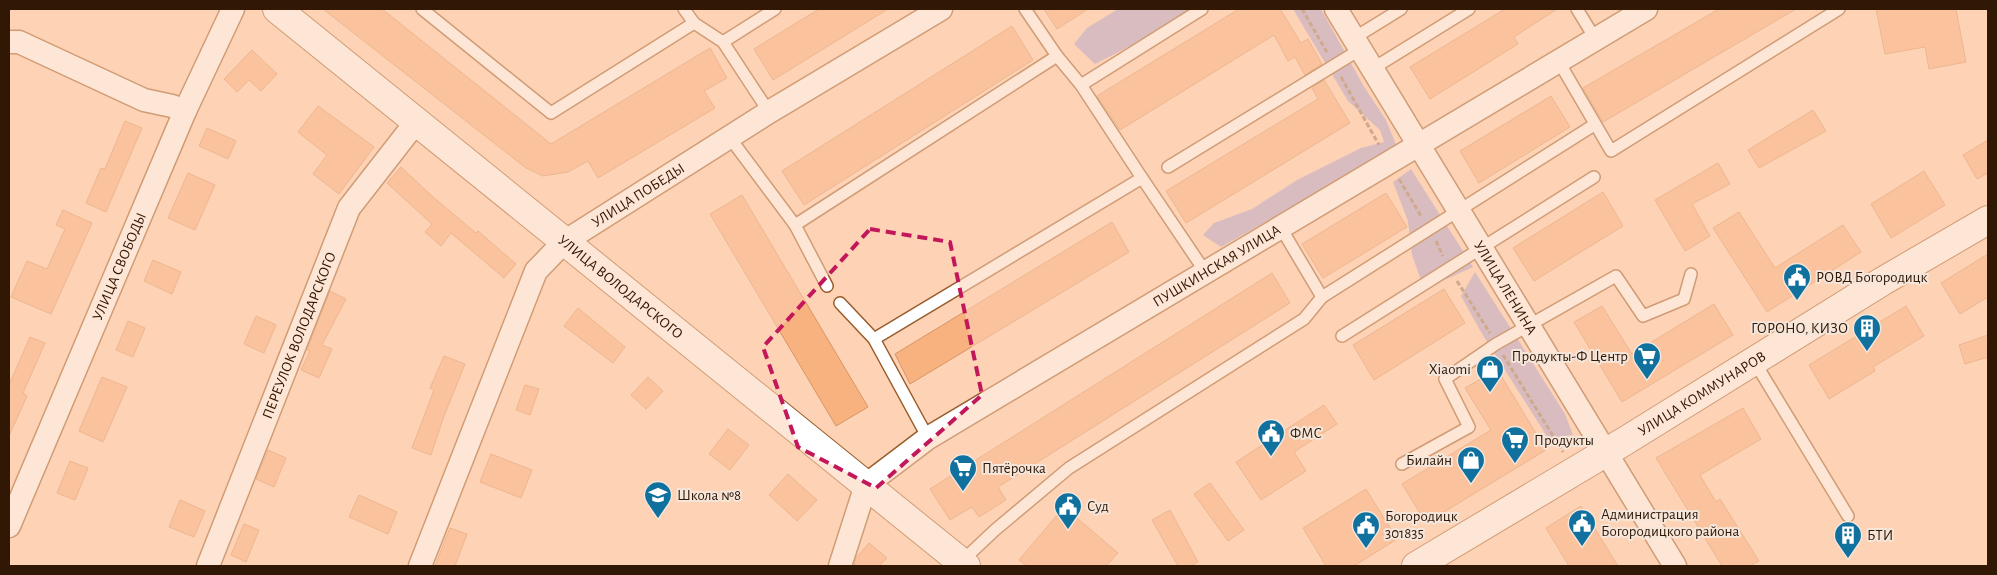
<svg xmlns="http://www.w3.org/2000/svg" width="1997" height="575" font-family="'Alegreya Sans',sans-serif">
<rect width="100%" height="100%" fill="#fdd2b5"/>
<g fill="#ada3cc">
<polygon points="1118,9 1194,9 1140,41 1095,64 1074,44 1087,28"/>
<polygon points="1293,9 1321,9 1363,85 1386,120 1397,147 1374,157 1349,175 1221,247 1203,235 1214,223 1252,209 1297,180 1361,148 1384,142 1380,130 1348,101"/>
<polygon points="1411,169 1473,267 1447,279 1421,280 1412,255 1408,221 1393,182"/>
<polygon points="1475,272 1565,414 1573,435 1548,438 1481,332 1461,296"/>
</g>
<g fill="#f7b280" stroke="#d89564">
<polygon points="323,9 382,9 551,144 710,48 727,78 704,91 715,108 598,178 588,161 568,172 543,176 526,168"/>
<polygon points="819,9 888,9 773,80 754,49"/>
<polygon points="1044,9 1088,9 1057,29"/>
<polygon points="1239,9 1280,9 1301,43 1308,39 1322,64 1305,75 1295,57 1288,61 1274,35 1120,130 1097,96"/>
<polygon points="1505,9 1557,9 1514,37 1518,44 1430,99 1410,67"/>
<polygon points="1719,9 1796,9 1603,122 1583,88"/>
<polygon points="1876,9 1956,9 1966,62 1929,69 1925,47 1885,54"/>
<polygon points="1012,26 1033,60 804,205 782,171"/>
<polygon points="252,50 277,74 261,91 249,80 237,92 224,79"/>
<polygon points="1324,80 1350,123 1186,223 1166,191 1318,99 1312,88"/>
<polygon points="1551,96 1570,127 1479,183 1460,151"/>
<polygon points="318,106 374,147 339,194 313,174 327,155 298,132"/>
<polygon points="1813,110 1826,131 1759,168 1748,150"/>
<polygon points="125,121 142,128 106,212 86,203 101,168 105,169"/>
<polygon points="207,128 236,141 228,159 199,146"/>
<polygon points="1988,140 1988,173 1977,179 1963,155"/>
<polygon points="1718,163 1730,184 1692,204 1710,236 1685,251 1655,200"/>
<polygon points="401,167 433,197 476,233 478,231 516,264 504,278 451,233 441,246 425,232 432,224 387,183"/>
<polygon points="1924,171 1945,205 1891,238 1871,204"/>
<polygon points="188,173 215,185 195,230 168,218"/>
<polygon points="1603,192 1623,226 1534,281 1513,248"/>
<polygon points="1386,193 1407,227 1323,278 1302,244"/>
<polygon points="742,195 868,407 836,426 710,214"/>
<polygon points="63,210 92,223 51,314 11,297 27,261 47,269 65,229 56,225"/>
<polygon points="1739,212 1775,268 1843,225 1861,252 1767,312 1713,228"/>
<polygon points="1112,222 1129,252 910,384 895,354"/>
<polygon points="1988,254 1988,297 1960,314 1941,283"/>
<polygon points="153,260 181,272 172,294 144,281"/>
<polygon points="1272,273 1290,303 998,487 1006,500 979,517 972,507 950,520 930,489"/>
<polygon points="1444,289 1465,323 1374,380 1353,345"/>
<polygon points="330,291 346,299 322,345 332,349 319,378 301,370 310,351 307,350"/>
<polygon points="1714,304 1733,335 1622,402 1574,322 1602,306 1632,354"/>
<polygon points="1906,306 1924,336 1873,367 1875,371 1829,399 1809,365"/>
<polygon points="578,308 625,347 613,363 564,326"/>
<polygon points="256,316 276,325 264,353 244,344"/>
<polygon points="128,321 145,328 133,357 116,350"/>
<polygon points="1988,335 1988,357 1965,364 1959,345"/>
<polygon points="30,337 45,343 23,393 27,396 9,436 9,385"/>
<polygon points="444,356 465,364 444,416 431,455 412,448 434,390 430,388"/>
<polygon points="1497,369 1546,450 1426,523 1402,484 1491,430 1465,388"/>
<polygon points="102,377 127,387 103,442 79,431"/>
<polygon points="648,377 663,391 646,409 631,395"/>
<polygon points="525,385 539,389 530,415 516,410"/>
<polygon points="1324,405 1337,424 1294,452 1306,471 1261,500 1236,462"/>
<polygon points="1743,408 1761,439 1700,475 1716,502 1720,499 1759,561 1750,566 1722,566 1656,458"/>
<polygon points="728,429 749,445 730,470 709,454"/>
<polygon points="268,450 286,458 274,487 256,479"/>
<polygon points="491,454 532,470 521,498 480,482"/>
<polygon points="70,461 88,468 75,500 57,493"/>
<polygon points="788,474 817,500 797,521 769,495"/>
<polygon points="1210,483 1244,530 1228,541 1194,494"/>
<polygon points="1366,489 1397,539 1354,566 1326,566 1303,528"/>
<polygon points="359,495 397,512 388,534 349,517"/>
<polygon points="180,500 205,511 194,537 169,527"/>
<polygon points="1581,506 1618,566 1569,566 1546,528"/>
<polygon points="1064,507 1118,553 1106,566 1027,566 1019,560"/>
<polygon points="1170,510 1198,562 1190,566 1178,566 1152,520"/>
<polygon points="244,524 259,530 246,562 231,555"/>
<polygon points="450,528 467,534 455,566 435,566"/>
<polygon points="869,543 887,558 879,566 854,566 856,558"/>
</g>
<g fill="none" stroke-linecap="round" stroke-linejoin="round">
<g stroke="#9a5c2a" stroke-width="14">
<g id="service">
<polyline points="422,9 551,113 694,23"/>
<polyline points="684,9 694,23 723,42 769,112"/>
<polyline points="1025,9 1057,56 1081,85 1142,178 1206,273"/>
<polyline points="1577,9 1596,40"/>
<polyline points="1354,38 1401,9"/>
<polyline points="723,42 775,9"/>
<polyline points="1559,62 1611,151 1839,9"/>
<polyline points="1372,69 1469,9"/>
<polyline points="1081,85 1202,9"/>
<polyline points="730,138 795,225 827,286"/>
<polyline points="1168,167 1361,49"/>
<polyline points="795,225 1057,56"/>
<polyline points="1322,297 1594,125"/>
<polyline points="840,303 874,339 928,438"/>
<polyline points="1342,336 1594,177"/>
<polyline points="874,339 1142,178"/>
<polyline points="1754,361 1848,516"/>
<polyline points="1402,464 1469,427 1445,379 1496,344 1616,276 1643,316 1684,299 1691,274"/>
<polyline points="961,562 995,530 1069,468 1304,319 1322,297 1281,228"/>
</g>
</g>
<g stroke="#9a5c2a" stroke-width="25">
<g id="minor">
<path id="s1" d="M1336 9 1675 566"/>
<polyline points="9,42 19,42 144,100 172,106 185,111"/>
<path id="s2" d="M9 526 185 111 233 9"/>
<path id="s3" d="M208 566 349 208 416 122"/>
<path id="s4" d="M420 566 536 271 564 242 769 112 941 9"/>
<path id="s5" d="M840 566 866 485 928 438 1646 9"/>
</g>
</g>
<g stroke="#9a5c2a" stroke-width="30">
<g id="secondary">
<path id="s6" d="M277 9 966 566"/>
<path id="s7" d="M1416 566 1625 441 1883 281 1988 220"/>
</g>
</g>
<g stroke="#9a775f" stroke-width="3" stroke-dasharray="5 2.5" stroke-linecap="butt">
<polyline points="1302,9 1328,54"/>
<polyline points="1341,77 1379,145"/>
<polyline points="1399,179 1421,216"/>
<polyline points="1436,241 1443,256"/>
<polyline points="1457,281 1490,333"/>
<polyline points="1503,355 1563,452"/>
</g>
<use href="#service" stroke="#fff" stroke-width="11"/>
<use href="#minor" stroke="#fff" stroke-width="22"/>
<use href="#secondary" stroke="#fff" stroke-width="28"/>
</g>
<path d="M0 0H1997V575H0ZM870 229 950 242 982 395 876 488 798 447 763 347Z" fill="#fdd2b5" fill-opacity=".55" fill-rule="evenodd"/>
<path fill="none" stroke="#c2185b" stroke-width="4" stroke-dasharray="10 6" stroke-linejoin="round" d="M870 229 950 242 982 395 876 488 798 447 763 347Z"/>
<defs>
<g id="civic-pin" transform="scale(1.4375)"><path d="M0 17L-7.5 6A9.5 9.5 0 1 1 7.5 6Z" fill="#10719f" stroke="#f5e6dc"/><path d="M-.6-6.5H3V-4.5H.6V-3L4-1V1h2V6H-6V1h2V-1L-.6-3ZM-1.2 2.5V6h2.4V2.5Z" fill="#fff"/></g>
<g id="building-pin" transform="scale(1.4375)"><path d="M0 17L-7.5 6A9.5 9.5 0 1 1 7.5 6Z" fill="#10719f" stroke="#f5e6dc"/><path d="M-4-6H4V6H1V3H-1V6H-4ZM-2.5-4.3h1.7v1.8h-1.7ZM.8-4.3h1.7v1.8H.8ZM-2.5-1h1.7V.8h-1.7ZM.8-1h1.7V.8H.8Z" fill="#fff"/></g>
<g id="supermarket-pin" transform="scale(1.4375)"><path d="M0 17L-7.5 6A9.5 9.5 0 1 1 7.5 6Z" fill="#10719f" stroke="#f5e6dc"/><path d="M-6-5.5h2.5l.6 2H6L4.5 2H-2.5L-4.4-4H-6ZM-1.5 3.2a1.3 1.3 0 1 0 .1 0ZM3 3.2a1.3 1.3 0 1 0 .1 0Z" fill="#fff"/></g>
<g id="shop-pin" transform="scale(1.4375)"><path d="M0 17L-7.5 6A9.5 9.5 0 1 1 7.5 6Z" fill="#10719f" stroke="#f5e6dc"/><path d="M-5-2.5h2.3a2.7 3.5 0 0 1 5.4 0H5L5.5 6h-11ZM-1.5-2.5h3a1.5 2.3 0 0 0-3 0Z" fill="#fff"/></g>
<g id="school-pin" transform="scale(1.4375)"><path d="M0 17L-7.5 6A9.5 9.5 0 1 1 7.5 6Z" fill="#10719f" stroke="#f5e6dc"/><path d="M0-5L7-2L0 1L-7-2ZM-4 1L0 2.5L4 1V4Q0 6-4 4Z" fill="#fff"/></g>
</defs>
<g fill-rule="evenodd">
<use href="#civic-pin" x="1797" y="277"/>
<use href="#building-pin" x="1867" y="328"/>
<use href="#supermarket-pin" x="1647" y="356"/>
<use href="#shop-pin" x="1490" y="369"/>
<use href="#civic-pin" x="1271" y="433"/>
<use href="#supermarket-pin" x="1515" y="440"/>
<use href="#shop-pin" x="1471" y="460"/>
<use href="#supermarket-pin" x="963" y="468"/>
<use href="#school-pin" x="658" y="495"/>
<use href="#civic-pin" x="1068" y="506"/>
<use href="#civic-pin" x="1582" y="523"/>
<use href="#civic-pin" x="1366" y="525"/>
<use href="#building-pin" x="1848" y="535"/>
</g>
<g text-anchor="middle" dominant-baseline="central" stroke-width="4" stroke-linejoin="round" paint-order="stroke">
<g font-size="15" fill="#311804" stroke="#f5e6dc">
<text stroke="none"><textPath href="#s4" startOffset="445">УЛИЦА ПОБЕДЫ</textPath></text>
<text stroke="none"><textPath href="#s2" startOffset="282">УЛИЦА СВОБОДЫ</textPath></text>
<text stroke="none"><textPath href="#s5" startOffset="499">ПУШКИНСКАЯ УЛИЦА</textPath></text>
<text stroke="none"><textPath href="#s1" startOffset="326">УЛИЦА ЛЕНИНА</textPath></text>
<text stroke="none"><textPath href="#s6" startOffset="442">УЛИЦА ВОЛОДАРСКОГО</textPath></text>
<text stroke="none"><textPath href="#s3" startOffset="248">ПЕРЕУЛОК ВОЛОДАРСКОГО</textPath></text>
<text stroke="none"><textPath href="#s7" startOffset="334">УЛИЦА КОММУНАРОВ</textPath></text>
</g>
<g font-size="15" fill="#311804" stroke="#f5e6dc" text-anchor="start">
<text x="1816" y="277">РОВД Богородицк</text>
<text x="1848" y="328" text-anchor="end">ГОРОНО, КИЗО</text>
<text x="1628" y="356" text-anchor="end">Продукты-Ф Центр</text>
<text x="1471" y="369" text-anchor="end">Xiaomi</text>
<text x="1290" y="433">ФМС</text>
<text x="1534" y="440">Продукты</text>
<text x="1452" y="460" text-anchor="end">Билайн</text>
<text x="982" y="468">Пятёрочка</text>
<text x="677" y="495">Школа №8</text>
<text x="1087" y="506">Суд</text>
<text x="1601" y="514">Администрация<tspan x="1601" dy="17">Богородицкого района</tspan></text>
<text x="1385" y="516">Богородицк<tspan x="1385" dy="17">301835</tspan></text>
<text x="1867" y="535">БТИ</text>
</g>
</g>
<rect width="1997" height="575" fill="none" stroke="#311804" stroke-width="20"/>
</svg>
